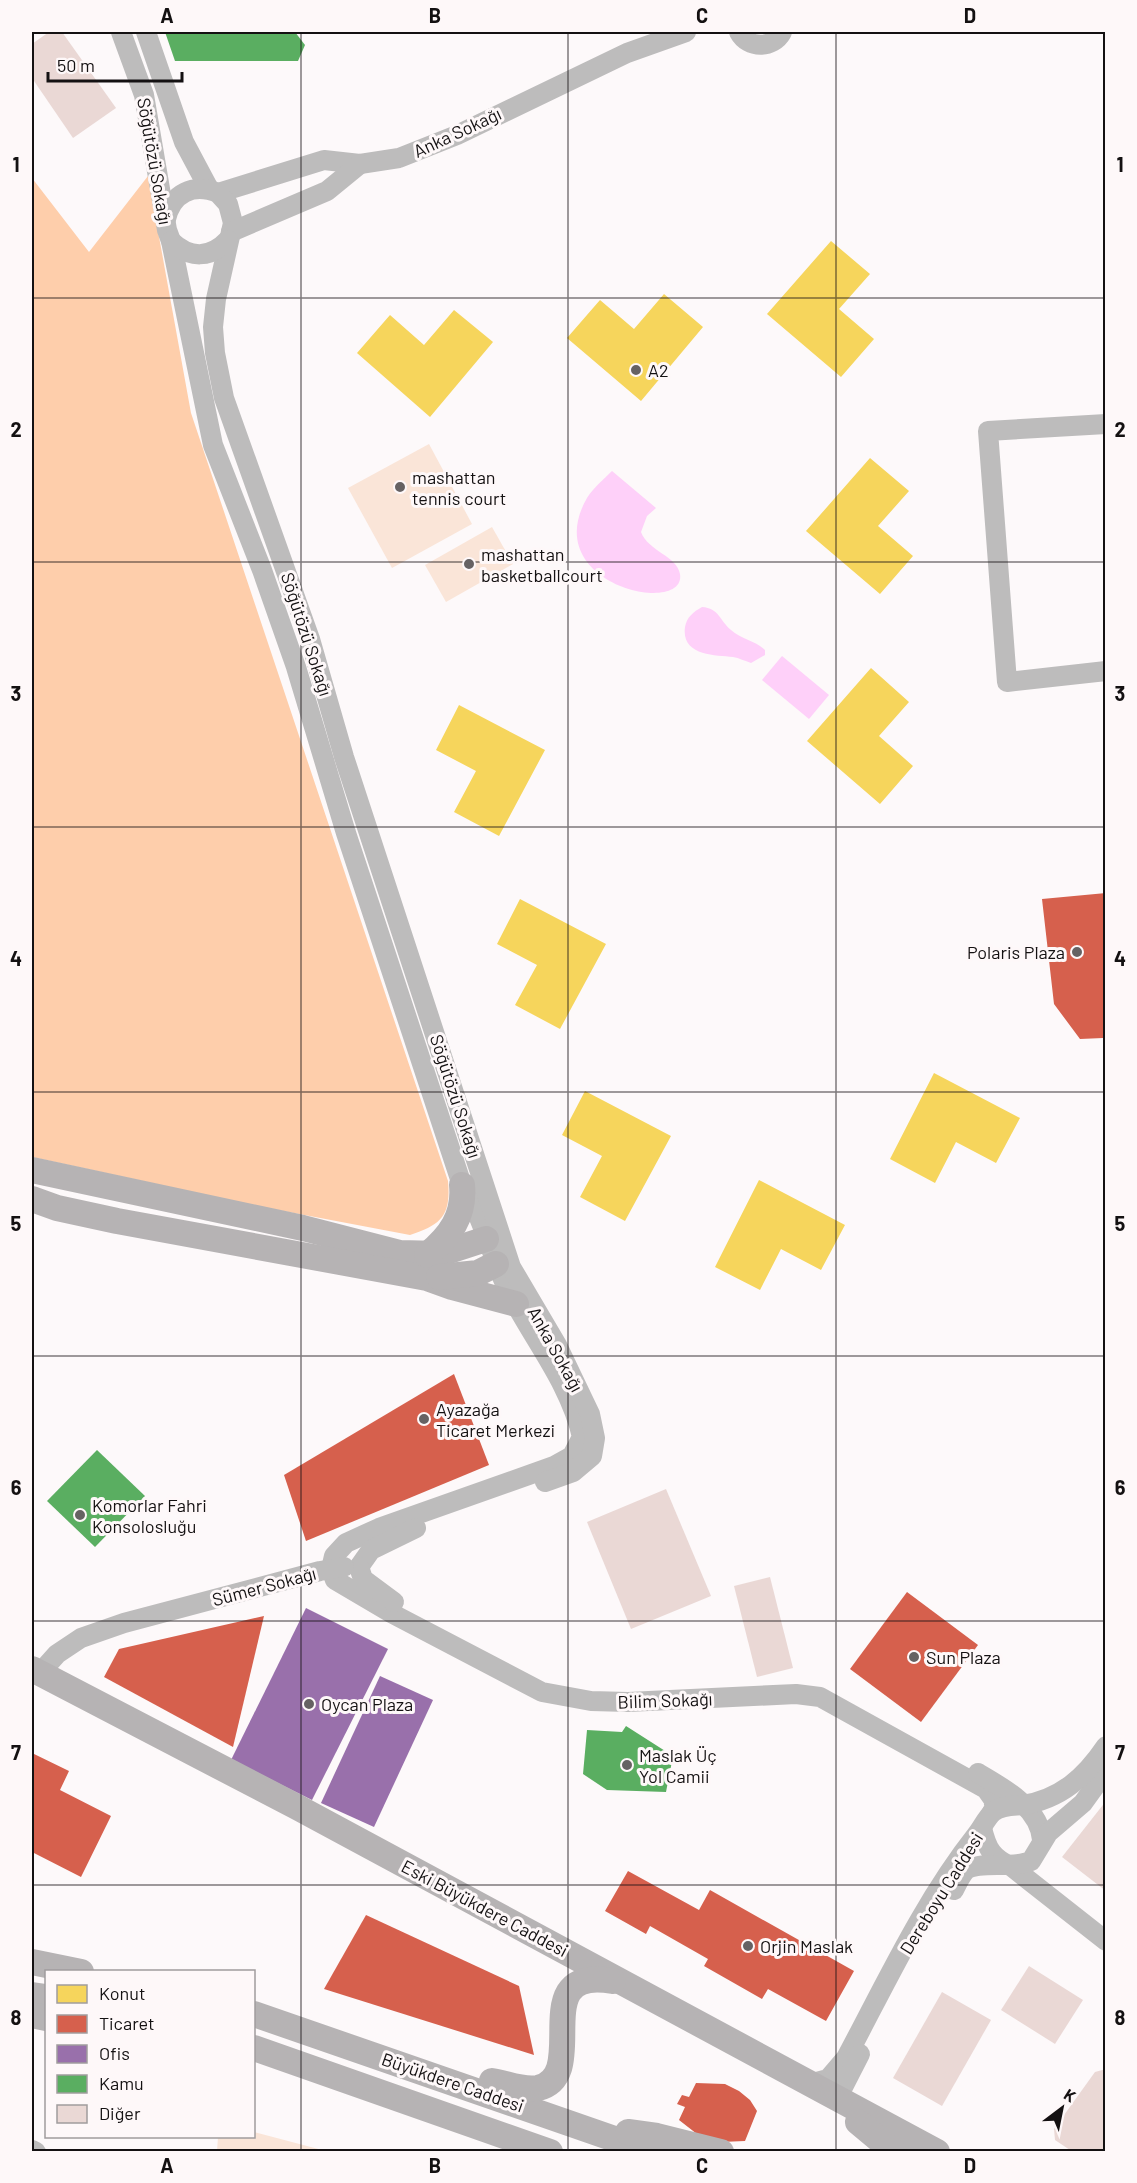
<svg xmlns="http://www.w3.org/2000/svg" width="1137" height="2183" font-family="Barlow,sans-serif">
<rect width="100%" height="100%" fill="#fdf9fa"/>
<g fill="#fae5d8">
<polygon points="429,444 472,524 392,568 348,488"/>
<polygon points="492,527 513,564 446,602 425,565"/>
<polygon points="254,2132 326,2151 217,2151 218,2137 254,2136"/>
</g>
<path fill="#feceab" d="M148 176 191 413 448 1181C451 1215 442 1225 410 1235L257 1206 32 1157V178L89 252Z"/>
<g fill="#fed0f9">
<path d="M612 471 656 508 647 516 641 532C648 551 677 556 680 574 687 617 537 585 587 498 593 488 604 479 612 471Z"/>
<path d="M702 607C719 608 720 621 731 630 741 639 756 641 765 650V655L751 663C745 661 739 658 733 657 715 655 681 656 685 627 687 617 693 612 702 607Z"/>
<polygon points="782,656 829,695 809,719 762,680"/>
</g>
<g fill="#f6d55c">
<polygon points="831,241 870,274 839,309 874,339 841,377 767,314"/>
<polygon points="664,294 703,327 641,401 567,338 600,300 634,329"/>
<polygon points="454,310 493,342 430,417 357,353 390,315 424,345"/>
<polygon points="870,458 909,491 878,526 913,556 880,594 806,531"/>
<polygon points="871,668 909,702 879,736 913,766 880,804 807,741"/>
<polygon points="459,705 545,750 499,836 454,812 476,771 436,750"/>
<polygon points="520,899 606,944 560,1029 515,1005 537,965 497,944"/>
<polygon points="934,1073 1020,1118 996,1163 956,1142 935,1183 890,1159"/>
<polygon points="585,1091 671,1136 625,1221 580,1197 602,1156 562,1135"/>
<polygon points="759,1180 845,1225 821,1270 781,1249 760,1290 715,1267"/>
</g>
<g fill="#d6604d">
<polygon points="1106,893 1106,1045 1104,1045 1103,1038 1080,1039 1054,1004 1042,899"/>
<polygon points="454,1374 489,1465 306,1541 284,1475"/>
<polygon points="907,1592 978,1645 921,1722 850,1669"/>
<polygon points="264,1616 233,1747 104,1677 119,1649"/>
<polygon points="32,1753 69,1771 60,1790 111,1816 81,1877 32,1852"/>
<polygon points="628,1871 699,1910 710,1890 854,1971 826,2021 768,1989 762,1999 704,1966 708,1959 650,1926 646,1934 605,1911"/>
<polygon points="366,1915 519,1986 534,2055 324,1989"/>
<polygon points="696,2083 725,2084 739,2091 750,2100 757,2111 745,2141 721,2142 697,2134 679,2120 685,2107 677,2104 682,2095 689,2097"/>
</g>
<g fill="#9970ab">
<polygon points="306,1608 388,1649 312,1800 231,1760"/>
<polygon points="380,1676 433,1700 374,1827 321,1803"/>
</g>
<g fill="#5aae61">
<polygon points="165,32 295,32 305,45 298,61 175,61"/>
<polygon points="97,1450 145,1496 95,1547 47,1501"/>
<polygon points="626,1726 673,1756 666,1792 607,1790 583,1774 587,1730 622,1732"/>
</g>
<g fill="#ead8d5">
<polygon points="49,32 62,32 116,108 73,138 32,78 32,44"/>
<polygon points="666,1489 711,1596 631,1629 587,1522"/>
<polygon points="770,1577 793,1668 757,1677 734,1586"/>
<polygon points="1106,1801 1106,1891 1062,1857"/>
<polygon points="1029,1966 1083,2000 1055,2044 1001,2010"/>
<polygon points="942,1992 991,2020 942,2106 893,2078"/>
<polygon points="1106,2069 1106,2152 1073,2152 1055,2140 1054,2129 1095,2072"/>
</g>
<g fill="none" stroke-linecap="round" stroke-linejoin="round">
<g stroke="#bdbcbc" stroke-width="20">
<path d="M121 32 144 95 167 230 171 241 213 445 262 570 296 667 346 833 462 1185C483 1217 491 1256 508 1290 532 1338 570 1383 582 1437L572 1456 554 1466 379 1528 346 1543 334 1556 331 1569 335 1580 391 1613 542 1692 591 1701 628 1702 796 1694 820 1697 986 1789 993 1799 995 1808 992 1812"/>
<polyline points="146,32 184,142 209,189"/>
<path d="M739 32C748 49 773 49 782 32"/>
<polyline points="218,193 324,160 360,164 399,158 457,135 627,53 686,32"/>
<path d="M166 219C172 193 193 183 218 193L228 204 233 223 216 299 213 327 215 353 224 398 310 639 344 757 511 1267 557 1345 590 1414 595 1438 592 1456 573 1472 545 1482"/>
<polyline points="231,232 327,191 360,164"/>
<path d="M171 241C190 259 210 259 228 240"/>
<polyline points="1106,424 988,431 1007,682 1106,671"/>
<polyline points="359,1567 371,1550 416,1528"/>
<polyline points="359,1567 363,1579 394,1602"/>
<polyline points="40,1673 57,1654 81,1638 124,1623 320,1571 344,1567"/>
<path d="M978 1773C1004 1788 1040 1808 1042 1840"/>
<path d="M982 1828C987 1849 992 1858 1012 1867L1106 1941"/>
<path d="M954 1890C957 1884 961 1875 966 1870 978 1861 1012 1869 1031 1861L1048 1833 1083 1803 1106 1771"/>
<path d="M813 2083 828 2079 846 2058C886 1983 924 1901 977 1834 982 1828 987 1817 993 1812 1002 1805 1013 1806 1023 1805 1061 1799 1085 1777 1106 1746"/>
<polyline points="838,2097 860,2054"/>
<polyline points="32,2150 36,2152"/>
</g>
<g stroke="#b6b3b4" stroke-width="26">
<polyline points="32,1170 303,1228 400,1253 440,1254 486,1239"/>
<polyline points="32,1199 57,1208 117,1221 427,1278 452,1287 516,1304"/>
<path d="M427 1255C450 1236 465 1216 462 1185"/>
<polyline points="439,1277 478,1273 496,1264"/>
<polyline points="32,1669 297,1807 937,2152"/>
<polyline points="32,1962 81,1972"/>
<polyline points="32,1995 46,1997"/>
<polyline points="254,2014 652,2152"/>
<polyline points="32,2015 46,2018"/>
<polyline points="254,2048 550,2152"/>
<path d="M492 2081C506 2083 523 2091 538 2088 593 2075 523 1965 613 1981"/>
<polyline points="858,2122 894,2152"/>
<polyline points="628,2132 657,2136 721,2152"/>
</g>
</g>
<path fill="none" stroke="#141112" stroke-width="1.5" stroke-opacity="0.55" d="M301 32V2152M568 32V2152M836 32V2152M32 298H1106M32 562H1106M32 827H1106M32 1092H1106M32 1356H1106M32 1621H1106M32 1885H1106"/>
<g fill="#666263" stroke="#fef8f9" stroke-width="2">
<circle cx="636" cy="370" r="6"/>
<circle cx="400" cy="487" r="6"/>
<circle cx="469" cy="564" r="6"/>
<circle cx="1077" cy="952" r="6"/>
<circle cx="424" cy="1419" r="6"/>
<circle cx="80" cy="1515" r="6"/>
<circle cx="914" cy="1657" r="6"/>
<circle cx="309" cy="1704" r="6"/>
<circle cx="627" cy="1765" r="6"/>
<circle cx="748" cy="1946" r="6"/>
</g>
<g text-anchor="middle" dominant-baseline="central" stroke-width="6" stroke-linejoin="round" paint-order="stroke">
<g font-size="18" fill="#141112" stroke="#fef8f9">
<text transform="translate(457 132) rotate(-25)">Anka Sokağı</text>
<text transform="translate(155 161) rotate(80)">Söğütözü Sokağı</text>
<text transform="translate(307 634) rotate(72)">Söğütözü Sokağı</text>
<text transform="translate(456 1096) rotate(72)">Söğütözü Sokağı</text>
<text transform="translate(556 1349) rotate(61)">Anka Sokağı</text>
<text transform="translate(264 1586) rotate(-15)">Sümer Sokağı</text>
<text transform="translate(665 1700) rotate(-2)">Bilim Sokağı</text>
<text transform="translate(941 1893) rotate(-58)">Dereboyu Caddesi</text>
<text transform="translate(485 1908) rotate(28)">Eski Büyükdere Caddesi</text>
<text transform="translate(453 2082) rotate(19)">Büyükdere Caddesi</text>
</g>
<g font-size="18" fill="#141112" stroke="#fef8f9" text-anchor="start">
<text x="648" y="370">A2</text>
<text x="412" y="477">mashattan<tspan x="412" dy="21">tennis court</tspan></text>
<text x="481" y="554">mashattan<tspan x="481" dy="21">basketballcourt</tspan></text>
<text x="1065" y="952" text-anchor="end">Polaris Plaza</text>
<text x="436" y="1409">Ayazağa<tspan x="436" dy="21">Ticaret Merkezi</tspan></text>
<text x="92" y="1505">Komorlar Fahri<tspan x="92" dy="21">Konsolosluğu</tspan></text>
<text x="926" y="1657">Sun Plaza</text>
<text x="321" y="1704">Oycan Plaza</text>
<text x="639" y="1755">Maslak Üç<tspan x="639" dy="21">Yol Camii</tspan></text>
<text x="760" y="1946">Orjin Maslak</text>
</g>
</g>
<rect width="1137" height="2183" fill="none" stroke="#fef8f9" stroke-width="66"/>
<rect x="45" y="1970" width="210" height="168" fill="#fef8f9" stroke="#a09c9d" stroke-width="1.5"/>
<rect x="57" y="1985" width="30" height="18" fill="#f6d55c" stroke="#a09c9d" stroke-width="1.5"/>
<text x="99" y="2000" font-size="18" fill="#141112">Konut</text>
<rect x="57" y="2015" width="30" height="18" fill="#d6604d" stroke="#a09c9d" stroke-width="1.5"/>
<text x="99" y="2030" font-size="18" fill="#141112">Ticaret</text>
<rect x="57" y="2045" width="30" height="18" fill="#9970ab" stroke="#a09c9d" stroke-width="1.5"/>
<text x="99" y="2060" font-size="18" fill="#141112">Ofis</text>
<rect x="57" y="2075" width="30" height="18" fill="#5aae61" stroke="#a09c9d" stroke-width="1.5"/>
<text x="99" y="2090" font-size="18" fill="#141112">Kamu</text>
<rect x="57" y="2105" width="30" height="18" fill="#ead8d5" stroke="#a09c9d" stroke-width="1.5"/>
<text x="99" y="2120" font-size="18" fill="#141112">Diğer</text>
<g transform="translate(1062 2108) rotate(32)" stroke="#fef8f9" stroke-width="4.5" paint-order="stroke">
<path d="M0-4.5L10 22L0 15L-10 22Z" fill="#141112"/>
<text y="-9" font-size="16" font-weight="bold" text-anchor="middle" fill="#141112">K</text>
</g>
<path d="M48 72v9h134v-9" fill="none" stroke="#141112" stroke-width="3"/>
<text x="57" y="72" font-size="18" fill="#141112" stroke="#fef8f9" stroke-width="4.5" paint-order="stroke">50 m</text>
<rect x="33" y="33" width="1071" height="2117" fill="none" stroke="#141112" stroke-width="2"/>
<g font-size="20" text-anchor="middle" font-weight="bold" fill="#141112">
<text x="167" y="23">A</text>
<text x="435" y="23">B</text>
<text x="702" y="23">C</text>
<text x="970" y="23">D</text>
<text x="16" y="172">1</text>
<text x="1120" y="172">1</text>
<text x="16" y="437">2</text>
<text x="1120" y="437">2</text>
<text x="16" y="701">3</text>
<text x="1120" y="701">3</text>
<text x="16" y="966">4</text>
<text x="1120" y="966">4</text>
<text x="16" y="1231">5</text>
<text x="1120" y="1231">5</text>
<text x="16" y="1495">6</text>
<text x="1120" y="1495">6</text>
<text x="16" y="1760">7</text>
<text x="1120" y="1760">7</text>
<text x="16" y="2025">8</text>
<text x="1120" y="2025">8</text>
<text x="167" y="2173">A</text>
<text x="435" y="2173">B</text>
<text x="702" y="2173">C</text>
<text x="970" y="2173">D</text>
</g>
</svg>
